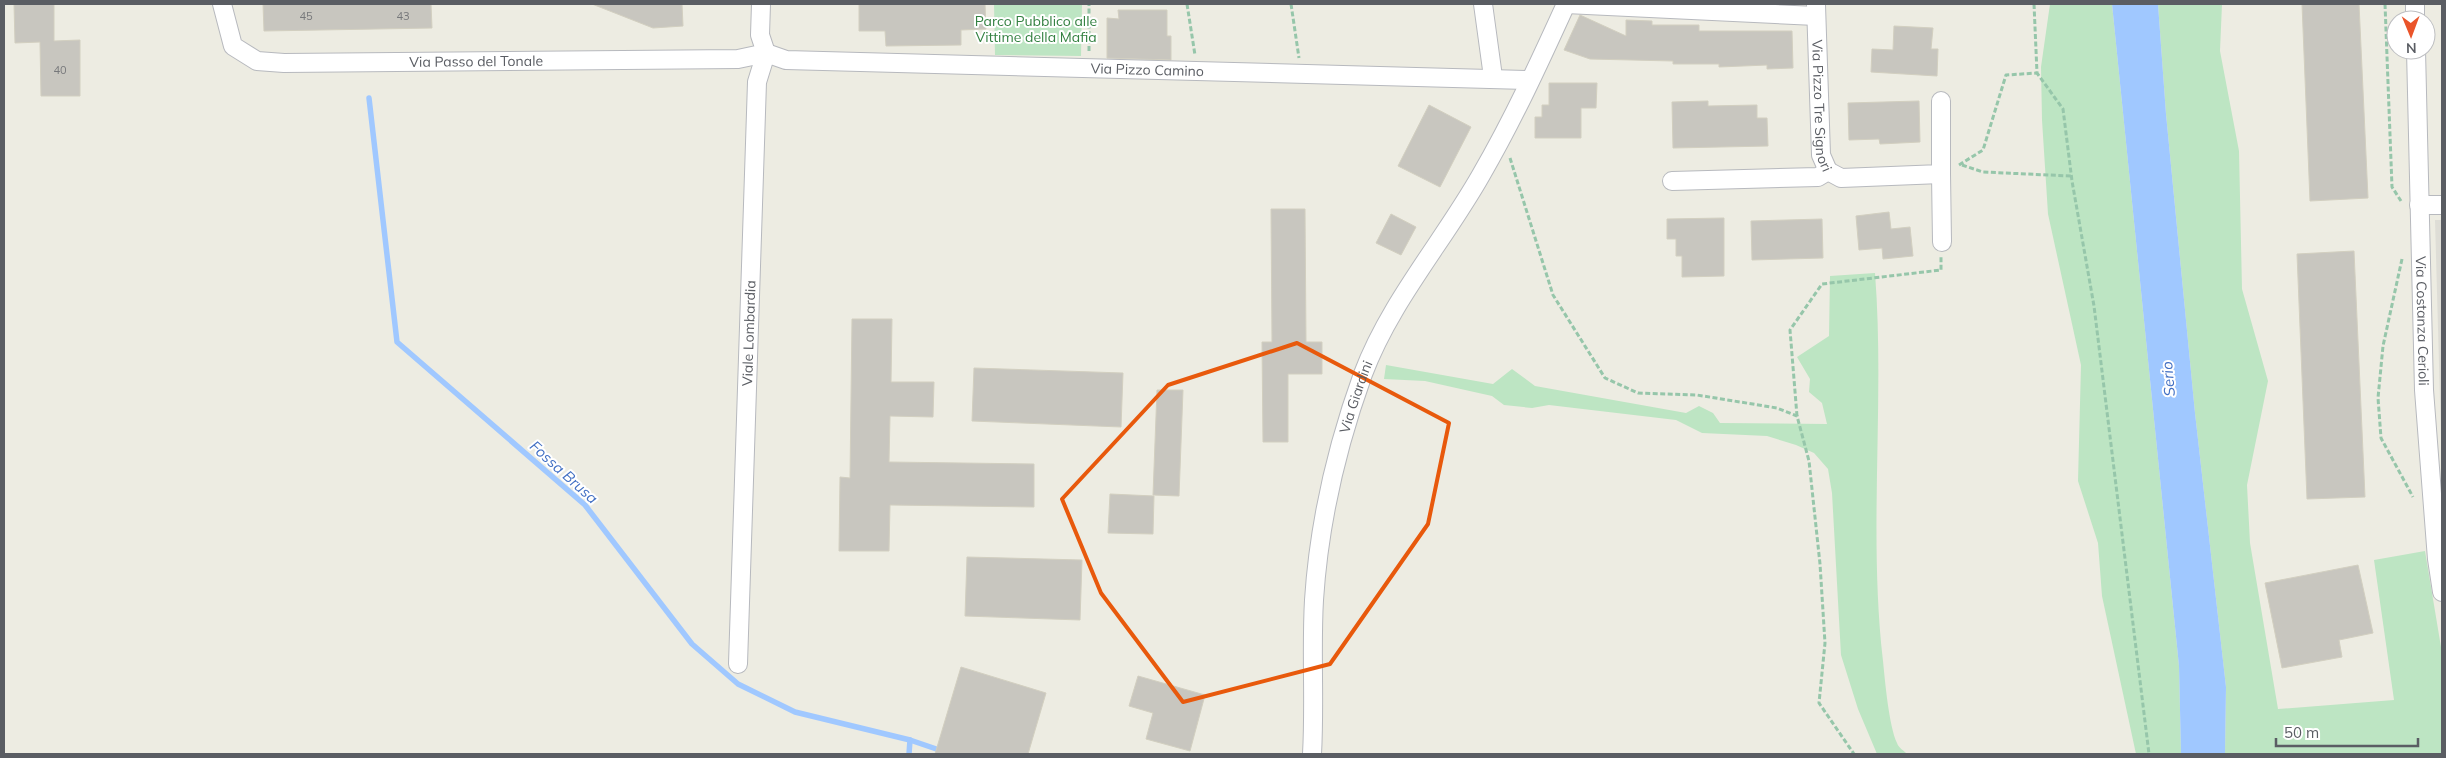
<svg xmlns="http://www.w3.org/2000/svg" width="2446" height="758" font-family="Mulish,sans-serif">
<rect width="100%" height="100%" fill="#edece2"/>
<polygon fill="#deddd6" points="2435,220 2442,220 2442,472"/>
<g fill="#bde5c3">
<polygon points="994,4 1082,4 1081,56 995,55"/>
<polygon points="2050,4 2112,4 2179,666 2181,754 2136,754 2102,596 2098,543 2078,481 2081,365 2048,214 2042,120 2041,67"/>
<polygon points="2158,4 2222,4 2220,51 2239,151 2242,289 2268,381 2247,485 2250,543 2278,709 2394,700 2374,560 2425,551 2442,653 2442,754 2225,754 2226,687 2195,413 2166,114"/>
<path d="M1875 273C1885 402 1868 532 1883 661 1885 681 1889 726 1897 743 1898 747 1904 751 1907 754H1877L1858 709 1841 655 1832 493 1828 469 1814 453 1796 445 1767 436 1702 433 1676 420 1549 405 1532 408 1504 405 1492 396 1425 381 1384 379 1386 365 1493 384 1512 369 1535 386 1686 413 1699 406 1713 413 1720 423 1827 424 1822 403 1809 392 1810 379 1797 357 1829 336 1830 276Z"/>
</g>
<polygon fill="#a0c8ff" points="2112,4 2158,4 2166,114 2195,413 2226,687 2225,754 2181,754 2179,666"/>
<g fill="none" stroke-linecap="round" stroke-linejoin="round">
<g stroke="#a0c8ff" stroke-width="5.5">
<polyline points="369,98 397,342 585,505 692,644 738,684 795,712 910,740 951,754"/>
<polyline points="909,754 910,740"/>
</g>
</g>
<g fill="#c8c6bf" stroke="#d2cfc0">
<polygon points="14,4 54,4 54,41 80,40 80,96 41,96 40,42 15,43"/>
<polygon points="263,4 431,4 432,28 264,31"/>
<polygon points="592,4 682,4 683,26 653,28"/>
<polygon points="859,4 985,4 986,29 961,30 961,45 886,46 885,31 859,31"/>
<polygon points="2302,4 2359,4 2368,198 2310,201"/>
<polygon points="1118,10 1167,10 1167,36 1171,36 1171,60 1107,58 1107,18 1119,19"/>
<polygon points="1580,15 1626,36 1626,20 1652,21 1652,25 1699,25 1699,31 1792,31 1793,68 1767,69 1767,65 1719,67 1719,64 1673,64 1673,61 1590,59 1564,50"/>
<polygon points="1894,26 1933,28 1931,49 1938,49 1937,76 1871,72 1872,49 1893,50"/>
<polygon points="1549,83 1597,83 1596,108 1581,108 1581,138 1535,138 1535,117 1542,117 1542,105 1549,105"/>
<polygon points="1708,101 1708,106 1757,105 1757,118 1767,118 1768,146 1673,148 1672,102"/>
<polygon points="1919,101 1920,142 1880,144 1879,139 1849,140 1848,103"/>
<polygon points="1429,105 1471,127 1440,187 1398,166"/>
<polygon points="1271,209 1305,209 1306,342 1322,342 1322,374 1288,374 1288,442 1263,442 1262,342 1272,342"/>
<polygon points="1889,212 1891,229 1910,227 1913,256 1883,259 1882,248 1859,250 1856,216"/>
<polygon points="1391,214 1416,227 1401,255 1376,243"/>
<polygon points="1724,218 1724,276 1682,277 1682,256 1676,256 1676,239 1667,239 1667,219"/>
<polygon points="1822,219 1823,258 1752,260 1751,221"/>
<polygon points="2354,251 2365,497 2307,499 2297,254"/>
<polygon points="852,319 892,319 891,382 934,382 933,417 890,416 889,462 1034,464 1034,507 890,505 889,551 839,551 840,477 850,478"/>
<polygon points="974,368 1123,373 1121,427 972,421"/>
<polygon points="1157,390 1183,390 1179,496 1153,495"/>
<polygon points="1110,494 1154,496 1153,534 1108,533"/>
<polygon points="967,557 1082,560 1080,620 965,616"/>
<polygon points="2358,565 2373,633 2339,640 2342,657 2282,668 2265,583"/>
<polygon points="961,667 1046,693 1028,754 935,754"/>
<polygon points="1138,676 1205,695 1190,751 1146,739 1153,713 1129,706"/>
</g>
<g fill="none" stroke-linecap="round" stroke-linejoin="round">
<g stroke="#b7b9be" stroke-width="20">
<g id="street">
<path id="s1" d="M222 4 233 46 257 61 284 63 738 59 766 53 786 60 1530 80"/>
<polyline points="1483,4 1493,77"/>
<polyline points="1566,4 1816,16"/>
<polyline points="2415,4 2415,20"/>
<path id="s2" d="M1816 5 1821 155 1828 171"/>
<path id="s3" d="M2416 50 2424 390 2437 559 2442 592"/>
<polyline points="1828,171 1841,178 1941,174 1941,101"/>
<polyline points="1941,174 1942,242"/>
<polyline points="1672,181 1818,177 1828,171"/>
<polyline points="2419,205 2442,205"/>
<path id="s4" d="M738 664 757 82 766 53 760 35 761 4"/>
<path id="s5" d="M1312 754C1315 703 1311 651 1314 600 1319 523 1337 446 1363 374 1390 302 1443 242 1481 175 1513 120 1540 61 1566 4"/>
</g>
</g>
<g stroke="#96c6aa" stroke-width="3" stroke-dasharray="5 2.5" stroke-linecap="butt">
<polyline points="1187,4 1195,55"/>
<polyline points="1291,4 1299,58"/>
<polyline points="2034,4 2037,73 2063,109 2072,181 2094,306 2149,754"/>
<polyline points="2385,4 2392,187 2401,201"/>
<polyline points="1089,51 1089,4"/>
<polyline points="1510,158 1553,295 1605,378 1638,393 1697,395 1777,408 1797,416 1809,461 1820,564 1825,643 1819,703 1854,754"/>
<polyline points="1959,165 1983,150 2006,75 2037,73"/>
<polyline points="1962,165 1983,172 2071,176"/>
<polyline points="2402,259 2383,346 2378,398 2381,438 2413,497"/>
<polyline points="1797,416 1790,330 1822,284 1941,270 1941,257"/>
</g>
<use href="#street" stroke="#fff" stroke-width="18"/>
</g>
<path fill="none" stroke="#e8590c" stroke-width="4" stroke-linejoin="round" d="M1297 343 1449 423 1428 524 1330 664 1183 702 1101 593 1062 499 1168 385Z"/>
<g text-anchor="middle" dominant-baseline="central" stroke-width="4" stroke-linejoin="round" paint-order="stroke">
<g font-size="11" fill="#76777a">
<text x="306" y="16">45</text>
<text x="403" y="16">43</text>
<text x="60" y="70">40</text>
</g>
<g font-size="14" fill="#338141" stroke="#fff">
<text x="1036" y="21">Parco Pubblico alle<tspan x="1036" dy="16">Vittime della Mafia</tspan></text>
</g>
<g font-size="14" fill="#5a5d63" stroke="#fff">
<text stroke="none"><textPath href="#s1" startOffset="291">Via Passo del Tonale</textPath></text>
<text stroke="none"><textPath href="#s1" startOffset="964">Via Pizzo Camino</textPath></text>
<text stroke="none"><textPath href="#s2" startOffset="101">Via Pizzo Tre Signori</textPath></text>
<text stroke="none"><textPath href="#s3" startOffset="271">Via Costanza Cerioli</textPath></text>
<text stroke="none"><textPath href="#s4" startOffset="331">Viale Lombardia</textPath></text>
<text stroke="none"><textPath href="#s5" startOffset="362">Via Giardini</textPath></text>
</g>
<g font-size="15" font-style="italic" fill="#416fc3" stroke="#fff">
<text transform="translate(2168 379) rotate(-95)">Serio</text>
<text transform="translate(564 472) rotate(42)">Fossa Brusa</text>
</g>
</g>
<rect width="2446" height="758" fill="none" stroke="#5a5d63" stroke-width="10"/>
<g transform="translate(2411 35) rotate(179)"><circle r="24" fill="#ffffff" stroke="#bdbec1"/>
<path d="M0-4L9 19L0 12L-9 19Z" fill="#ea542a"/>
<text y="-8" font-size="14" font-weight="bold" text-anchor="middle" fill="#5a5d63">N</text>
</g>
<path d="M2276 738v8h142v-8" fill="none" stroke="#5a5d63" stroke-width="2.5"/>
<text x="2284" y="738" font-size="15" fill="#5a5d63" stroke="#ffffff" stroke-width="4" paint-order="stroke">50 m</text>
</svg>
